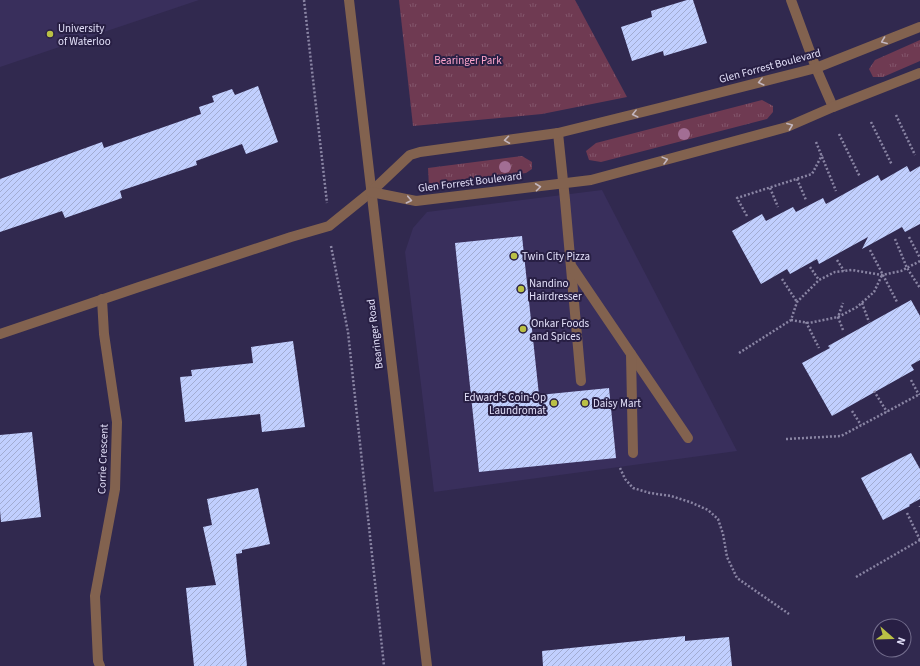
<svg xmlns="http://www.w3.org/2000/svg" width="920" height="666" font-family="'Source Sans 3',sans-serif">
<defs>
<pattern id="grass-tufts" width="24" height="20" patternUnits="userSpaceOnUse"><rect width="24" height="20" fill="#6f3a52"/><path d="M3 7l-1-3M5 7V3M7 7l1-3M15 17l-1-3M17 17v-4M19 17l1-3" fill="none" stroke="#83566c"/></pattern>
<pattern id="building-hatch" width="6" height="6" patternUnits="userSpaceOnUse"><rect width="6" height="6" fill="#c1cffe"/><path d="M-1 1l2-2M0 6l6-6M5 7l2-2" fill="none" stroke="#a2acd1"/></pattern>
</defs>
<rect width="100%" height="100%" fill="#31294f"/>
<g fill="#392f5c">
<polygon points="0,0 199,0 0,67"/>
<polygon points="602,190 737,451 434,492 405,252 413,228 427,212"/>
</g>
<g fill="url(#grass-tufts)">
<polygon points="399,0 575,0 627,97 542,114 413,126"/>
<polygon points="920,40 920,61 883,77 873,77 869,69 875,60"/>
<polygon points="762,100 773,106 773,112 767,119 601,162 589,160 586,151 596,143"/>
<polygon points="522,156 532,162 532,169 526,173 429,187 428,168"/>
</g>
<g fill="url(#building-hatch)">
<polygon points="687,0 693,0 707,43 664,56 663,51 632,61 621,27 652,17 651,11"/>
<polygon points="258,86 278,142 246,154 242,144 196,161 197,165 120,191 122,198 65,218 62,211 0,232 0,179 102,142 104,148 201,114 199,107 214,102 212,96 232,89 235,95"/>
<polygon points="907,166 910,172 920,166 920,224 905,232 902,227 862,249 868,237 819,264 817,259 790,274 787,269 761,284 732,231 762,214 766,221 793,207 796,212 823,198 826,204 878,175 881,181"/>
<polygon points="522,236 539,395 609,388 616,458 479,472 455,243"/>
<polygon points="911,300 920,316 920,360 911,365 914,370 832,416 802,363 830,348 828,346"/>
<polygon points="293,341 305,427 262,432 260,414 185,422 180,377 192,376 191,370 253,363 251,347"/>
<polygon points="32,432 41,517 1,522 0,510 0,435"/>
<polygon points="911,453 920,469 920,499 909,505 910,506 883,520 861,478"/>
<polygon points="258,488 270,544 242,550 242,553 236,554 247,666 194,666 186,588 216,585 203,527 212,525 207,499"/>
<polygon points="685,636 685,641 729,637 732,666 543,666 542,651"/>
</g>
<g fill="none" stroke-linecap="round" stroke-linejoin="round">
<g stroke="#8a85a4" stroke-width="2.5" stroke-dasharray="2 2" stroke-linecap="butt">
<polyline points="304,0 327,203"/>
<polyline points="896,115 915,155"/>
<polyline points="871,122 892,165"/>
<polyline points="839,134 860,177"/>
<polyline points="816,142 836,191"/>
<polyline points="797,179 806,200"/>
<polyline points="770,188 778,207"/>
<polyline points="747,216 737,198 812,174 822,155"/>
<polyline points="909,237 920,258"/>
<polyline points="895,239 907,268 920,288"/>
<polyline points="331,246 348,332 384,666"/>
<polyline points="870,250 897,302"/>
<polyline points="837,260 844,271"/>
<polyline points="810,267 819,280"/>
<polyline points="782,279 797,302"/>
<polyline points="862,303 869,322"/>
<polyline points="791,320 809,323 838,317 857,307 874,292 882,275"/>
<polyline points="806,322 819,348"/>
<polyline points="843,330 838,317 843,303"/>
<polyline points="739,353 791,320 797,302 819,280 835,272 852,270 882,275 901,271 920,261"/>
<polyline points="911,380 919,395"/>
<polyline points="874,391 887,412"/>
<polyline points="852,411 861,425"/>
<polyline points="786,439 841,436 920,394"/>
<polyline points="620,468 625,479 633,488 650,493 671,496 690,502 708,510 718,519 723,534 727,557 737,578 789,614"/>
<polyline points="920,506 920,507"/>
<polyline points="907,513 920,540"/>
<polyline points="856,577 920,540"/>
</g>
<g stroke="#82624f" stroke-width="10">
<polyline points="558,133 565,200 581,381"/>
<polyline points="572,267 688,438"/>
<polyline points="631,354 633,453"/>
</g>
<g stroke="#82624f" stroke-width="10">
<polyline points="791,0 816,68 833,107"/>
<polyline points="0,334 139,287 291,237 329,226 371,192"/>
<polyline points="100,666 98,661 95,596 115,489 117,422 104,334 102,299"/>
</g>
<g stroke="#82624f" stroke-width="10">
<polyline points="349,0 427,666"/>
<polyline points="371,192 410,155 420,152 558,133 659,108 816,68 920,27"/>
<polyline points="371,192 416,201 591,180 787,127 833,107 920,73"/>
</g>
</g>
<g fill="#a26e94">
<circle cx="684" cy="134" r="6"/>
<circle cx="505" cy="167" r="6"/>
</g>
<defs><path id="oneway-chevron" d="M-2-3.5L2.5 0L-2 3.5" fill="none" stroke-width="1.6" stroke-linecap="round" stroke-linejoin="round"/></defs>
<g stroke="#c2b5be">
<use href="#oneway-chevron" transform="translate(884 41) rotate(159)"/>
<use href="#oneway-chevron" transform="translate(761 82) rotate(166)"/>
<use href="#oneway-chevron" transform="translate(635 114) rotate(166)"/>
<use href="#oneway-chevron" transform="translate(790 126) rotate(-21)"/>
<use href="#oneway-chevron" transform="translate(507 140) rotate(172)"/>
<use href="#oneway-chevron" transform="translate(665 160) rotate(-15)"/>
<use href="#oneway-chevron" transform="translate(538 187) rotate(-7)"/>
<use href="#oneway-chevron" transform="translate(409 200) rotate(12)"/>
</g>
<g fill="#bac045" stroke="#281f44" stroke-width="1.5">
<circle cx="50" cy="34" r="4"/>
<circle cx="514" cy="256" r="4"/>
<circle cx="521" cy="289" r="4"/>
<circle cx="523" cy="329" r="4"/>
<circle cx="554" cy="403" r="4"/>
<circle cx="585" cy="403" r="4"/>
</g>
<g text-anchor="middle" dominant-baseline="central" stroke-width="4" stroke-linejoin="round" paint-order="stroke">
<g font-size="11" fill="#e4e1fa" stroke="#281f44" text-anchor="start">
<text x="58" y="28">University<tspan x="58" dy="13">of Waterloo</tspan></text>
<text x="522" y="256">Twin City Pizza</text>
<text x="529" y="283">Nandino<tspan x="529" dy="13">Hairdresser</tspan></text>
<text x="531" y="323">Onkar Foods<tspan x="531" dy="13">and Spices</tspan></text>
<text x="546" y="397" text-anchor="end">Edward's Coin-Op<tspan x="546" dy="13">Laundromat</tspan></text>
<text x="593" y="403">Daisy Mart</text>
</g>
<g font-size="11" fill="#ffa6cd" stroke="#281f44">
<text x="468" y="60">Bearinger Park</text>
</g>
<g font-size="11" fill="#e4e1fa" stroke="#281f44">
<text transform="translate(770 66) rotate(-15)">Glen Forrest Boulevard</text>
<text transform="translate(470 182) rotate(-7)">Glen Forrest Boulevard</text>
<text transform="translate(375 334) rotate(-97)">Bearinger Road</text>
<text transform="translate(103 459) rotate(-88)">Corrie Crescent</text>
</g>
</g>
<g transform="translate(892 638) rotate(110)"><circle r="19" fill="#281f44" stroke="#736d8d"/>
<path d="M0-3L7 15L0 10L-7 15Z" fill="#bac045"/>
<text y="-6" font-size="11" font-weight="bold" text-anchor="middle" fill="#e4e1fa">N</text>
</g>
</svg>
